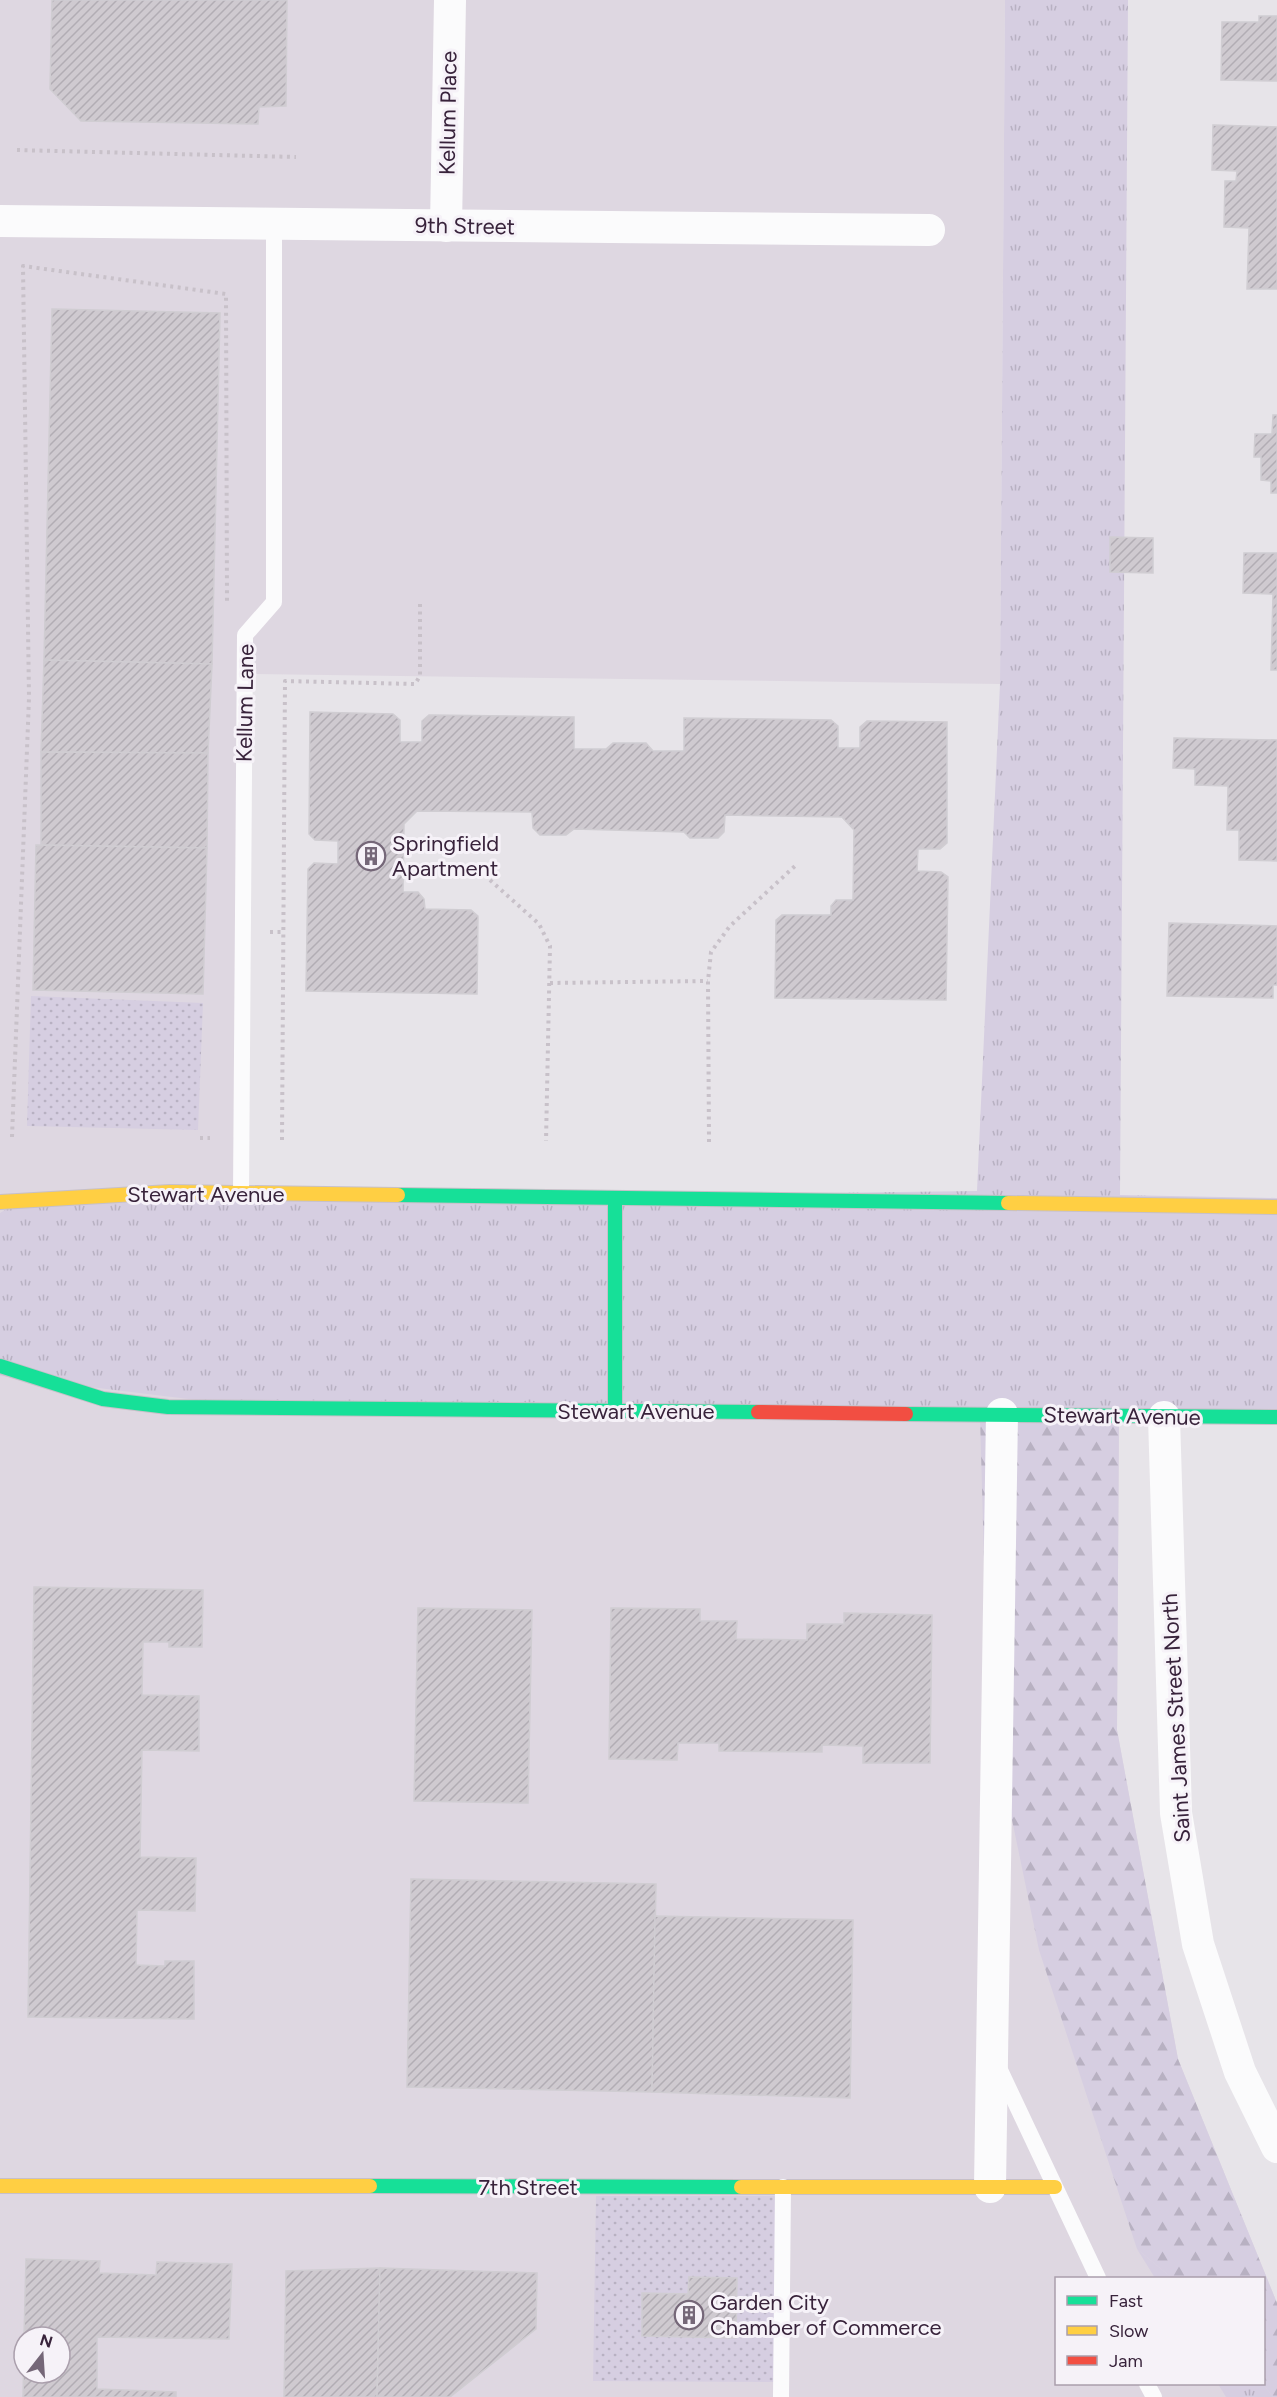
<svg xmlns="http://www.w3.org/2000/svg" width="1277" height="2397" font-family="Figtree,sans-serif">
<defs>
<pattern id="grass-tufts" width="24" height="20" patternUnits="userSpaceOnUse" patternTransform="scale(1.5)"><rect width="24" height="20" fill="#d6cee1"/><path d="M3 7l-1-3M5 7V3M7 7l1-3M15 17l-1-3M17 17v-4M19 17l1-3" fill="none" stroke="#b8b1c2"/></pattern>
<pattern id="forest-firs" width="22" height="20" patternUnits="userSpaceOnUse" patternTransform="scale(1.5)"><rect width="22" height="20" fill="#d6cee1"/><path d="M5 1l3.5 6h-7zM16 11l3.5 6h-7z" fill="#b8b1c2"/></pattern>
<pattern id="park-dots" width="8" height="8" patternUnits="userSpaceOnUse" patternTransform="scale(1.5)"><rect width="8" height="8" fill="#d6cee1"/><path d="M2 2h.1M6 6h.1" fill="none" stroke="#b8b1c2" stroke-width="1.8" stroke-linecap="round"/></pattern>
<pattern id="building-hatch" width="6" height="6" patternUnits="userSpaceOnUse" patternTransform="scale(1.5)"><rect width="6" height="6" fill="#cfcad0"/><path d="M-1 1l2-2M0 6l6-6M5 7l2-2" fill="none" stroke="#b2adb4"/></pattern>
</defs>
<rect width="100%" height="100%" fill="#e7e4e9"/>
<g fill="#ded7e1" fill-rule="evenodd">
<polygon points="0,0 1005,0 1000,684 245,674 241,1193 0,1213"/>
<path d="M0 1376 1119 1417 1117 1730 1178 2059 1277 2303V2397H0ZM1056 2278H1264V2384H1056ZM24 2337H60V2373H24Z"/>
</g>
<g fill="url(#grass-tufts)">
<polygon points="1005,0 1128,0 1120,1195 1277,1198 1277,1419 263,1408 0,1376 0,1213 17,1203 977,1191 1000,684"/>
<polygon points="1137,2249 1172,2278 1155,2278"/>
<polygon points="1218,2384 1263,2384 1273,2397 1226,2397"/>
</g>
<polygon fill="url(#forest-firs)" points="980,1416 1119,1417 1117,1730 1178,2059 1277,2303 1277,2397 1273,2397 1263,2384 1264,2278 1172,2278 1137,2249 1039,1950 988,1704"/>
<g fill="url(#park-dots)">
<polygon points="31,996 203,1003 198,1130 27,1126"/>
<polygon points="596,2196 778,2196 778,2382 593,2381"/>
</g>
<g fill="url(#building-hatch)" stroke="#d0cdd2" stroke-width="1.5">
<polygon points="52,0 287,0 286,106 259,107 258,124 81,121 50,89"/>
<polygon points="1259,16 1277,16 1277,81 1221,80 1222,22 1259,22"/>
<polygon points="1213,125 1277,127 1277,289 1247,289 1249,228 1224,227 1225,181 1236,181 1237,171 1212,170"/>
<polygon points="52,309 220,313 212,664 44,660"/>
<polygon points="1273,415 1277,415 1277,493 1271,493 1271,481 1261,480 1261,457 1254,457 1255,434 1272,434"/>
<polygon points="1110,537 1153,538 1153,573 1110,572"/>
<polygon points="1244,553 1277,553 1277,670 1271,670 1273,594 1243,593"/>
<polygon points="44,660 212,664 208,753 41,752"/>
<polygon points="310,712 393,714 400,720 400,742 422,742 422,721 429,715 574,717 574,749 606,749 613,743 646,743 653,751 684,751 684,718 831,720 838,726 838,748 860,748 860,727 867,721 947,722 947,843 940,849 918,849 917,871 941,872 948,877 946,1000 775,998 776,920 782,915 831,915 831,906 836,900 853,900 854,830 842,817 725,815 724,832 718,838 690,838 684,832 574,829 566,835 540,835 533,828 532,812 417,811 404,824 403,892 418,892 424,899 425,909 471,910 478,916 477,994 306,991 308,869 314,863 338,864 338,841 315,840 309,834"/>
<polygon points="1174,738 1277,740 1277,861 1239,860 1239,830 1227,830 1228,786 1195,785 1195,769 1173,768"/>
<polygon points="41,752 208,753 207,848 41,845"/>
<polygon points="36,845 207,848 203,994 33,990"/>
<polygon points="1169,923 1277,926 1277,985 1273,985 1273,998 1167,996"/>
<polygon points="34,1587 203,1590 202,1647 169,1647 169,1642 143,1642 142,1695 199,1696 199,1751 142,1750 140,1857 196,1858 195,1911 137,1910 136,1965 165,1966 165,1961 194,1961 194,2019 28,2017"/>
<polygon points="418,1608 532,1610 528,1803 414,1801"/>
<polygon points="611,1608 700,1609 700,1621 737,1621 736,1639 807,1640 807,1624 844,1624 844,1613 932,1615 930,1763 863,1763 863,1746 822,1745 822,1752 719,1751 719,1743 678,1743 677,1760 609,1759"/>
<polygon points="411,1879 656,1884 652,2092 407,2087"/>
<polygon points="655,1916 853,1920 850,2098 652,2092"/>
<polygon points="26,2259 100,2261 99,2273 156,2275 157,2262 232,2264 229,2339 97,2337 97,2389 176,2392 176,2397 23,2397 24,2350 24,2373 60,2373 60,2337 24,2337"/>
<polygon points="380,2268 377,2397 284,2397 286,2271"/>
<polygon points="380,2268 537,2273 536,2329 450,2397 377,2397"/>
<polygon points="689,2277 737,2278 736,2338 642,2336 642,2293 688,2294"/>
</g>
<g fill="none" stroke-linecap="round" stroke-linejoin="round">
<g stroke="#c7c0c8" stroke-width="16">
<g id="fast">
<polyline points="398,1195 1008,1203"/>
<polyline points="615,1198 615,1411"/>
<polyline points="0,1366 103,1399 168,1407 758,1412"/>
<polyline points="906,1414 1277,1417"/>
<polyline points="370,2186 741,2187"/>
</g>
</g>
<g stroke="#c7c0c8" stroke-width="16">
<g id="slow">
<polyline points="0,1202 170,1192 398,1195"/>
<polyline points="1008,1203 1277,1207"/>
<polyline points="0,2186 370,2186"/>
<polyline points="741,2187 1055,2187"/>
</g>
</g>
<g stroke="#c7c0c8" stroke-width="16">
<polyline id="jam" points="758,1412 906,1414"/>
</g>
<g stroke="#c8c1c9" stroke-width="4" stroke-dasharray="3 4.5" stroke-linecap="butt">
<polyline points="17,150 296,157"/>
<polyline points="490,880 539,924 550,946 546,1141"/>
<polyline points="270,932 285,932"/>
<polyline points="550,983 708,981"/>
<polyline points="12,1137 29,698 23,266 226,294 227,602"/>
<polyline points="200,1138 210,1138"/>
<polyline points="282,1140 285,681 415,684 420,676 420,603"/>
<polyline points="709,1142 708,981 711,952 730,926 795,866"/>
</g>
<g stroke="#fbfbfc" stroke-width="16">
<polyline points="241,1193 245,635 274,602 274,223"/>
<polyline points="999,2068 1098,2278"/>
<polyline points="1147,2384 1154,2397"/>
<polyline points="781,2397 783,2187"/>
</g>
<g stroke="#fbfbfc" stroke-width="32">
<polyline points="0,221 929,230"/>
<polyline points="446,226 450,0"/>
<polyline points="1164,1417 1176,1813 1198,1944 1240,2072 1277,2147"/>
<polyline points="990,2187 1002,1414"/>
</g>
<use href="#fast" stroke="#16e098" stroke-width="14"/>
<use href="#slow" stroke="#ffcf43" stroke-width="14"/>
<use href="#jam" stroke="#f24e42" stroke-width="14"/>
</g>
<defs>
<g id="building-ring" transform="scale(1.5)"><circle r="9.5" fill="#f6f2f8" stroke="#756778" stroke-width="1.5"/><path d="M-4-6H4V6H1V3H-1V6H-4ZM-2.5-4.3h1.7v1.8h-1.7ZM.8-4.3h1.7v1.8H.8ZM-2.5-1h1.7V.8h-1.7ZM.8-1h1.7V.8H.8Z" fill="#756778"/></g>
</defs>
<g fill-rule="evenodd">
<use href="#building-ring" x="371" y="856"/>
<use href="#building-ring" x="689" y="2315"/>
</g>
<g text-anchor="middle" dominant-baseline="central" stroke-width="6" stroke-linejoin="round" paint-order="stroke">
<g font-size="22" fill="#38233b" stroke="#f6f2f8">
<text transform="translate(448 113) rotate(-89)">Kellum Place</text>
<text transform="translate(465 226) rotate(1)">9th Street</text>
<text transform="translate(245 703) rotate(-89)">Kellum Lane</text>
<text x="206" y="1194">Stewart Avenue</text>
<text x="636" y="1411">Stewart Avenue</text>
<text transform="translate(1122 1416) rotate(1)">Stewart Avenue</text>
<text transform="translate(1176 1718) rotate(-93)">Saint James Street North</text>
<text x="528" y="2187">7th Street</text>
</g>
<g font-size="22" fill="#38233b" stroke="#f6f2f8" text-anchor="start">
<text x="392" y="843">Springfield<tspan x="392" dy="25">Apartment</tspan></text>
<text x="710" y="2302">Garden City<tspan x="710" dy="25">Chamber of Commerce</tspan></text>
</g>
</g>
<rect x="1055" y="2277" width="210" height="108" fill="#f6f2f8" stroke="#aa9fac" stroke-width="1.5"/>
<rect x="1067" y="2296" width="30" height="9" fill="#16e098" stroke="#aa9fac" stroke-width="1.5"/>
<text x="1109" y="2307" font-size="18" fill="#38233b">Fast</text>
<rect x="1067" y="2326" width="30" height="9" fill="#ffcf43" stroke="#aa9fac" stroke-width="1.5"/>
<text x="1109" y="2337" font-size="18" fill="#38233b">Slow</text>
<rect x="1067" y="2356" width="30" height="9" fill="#f24e42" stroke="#aa9fac" stroke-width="1.5"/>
<text x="1109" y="2367" font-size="18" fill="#38233b">Jam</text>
<g transform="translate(42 2355) rotate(17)"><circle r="28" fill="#f6f2f8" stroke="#aa9fac" stroke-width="1.5"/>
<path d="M0-4.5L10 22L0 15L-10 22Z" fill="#756778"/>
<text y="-9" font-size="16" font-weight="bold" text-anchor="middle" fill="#38233b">N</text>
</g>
</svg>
